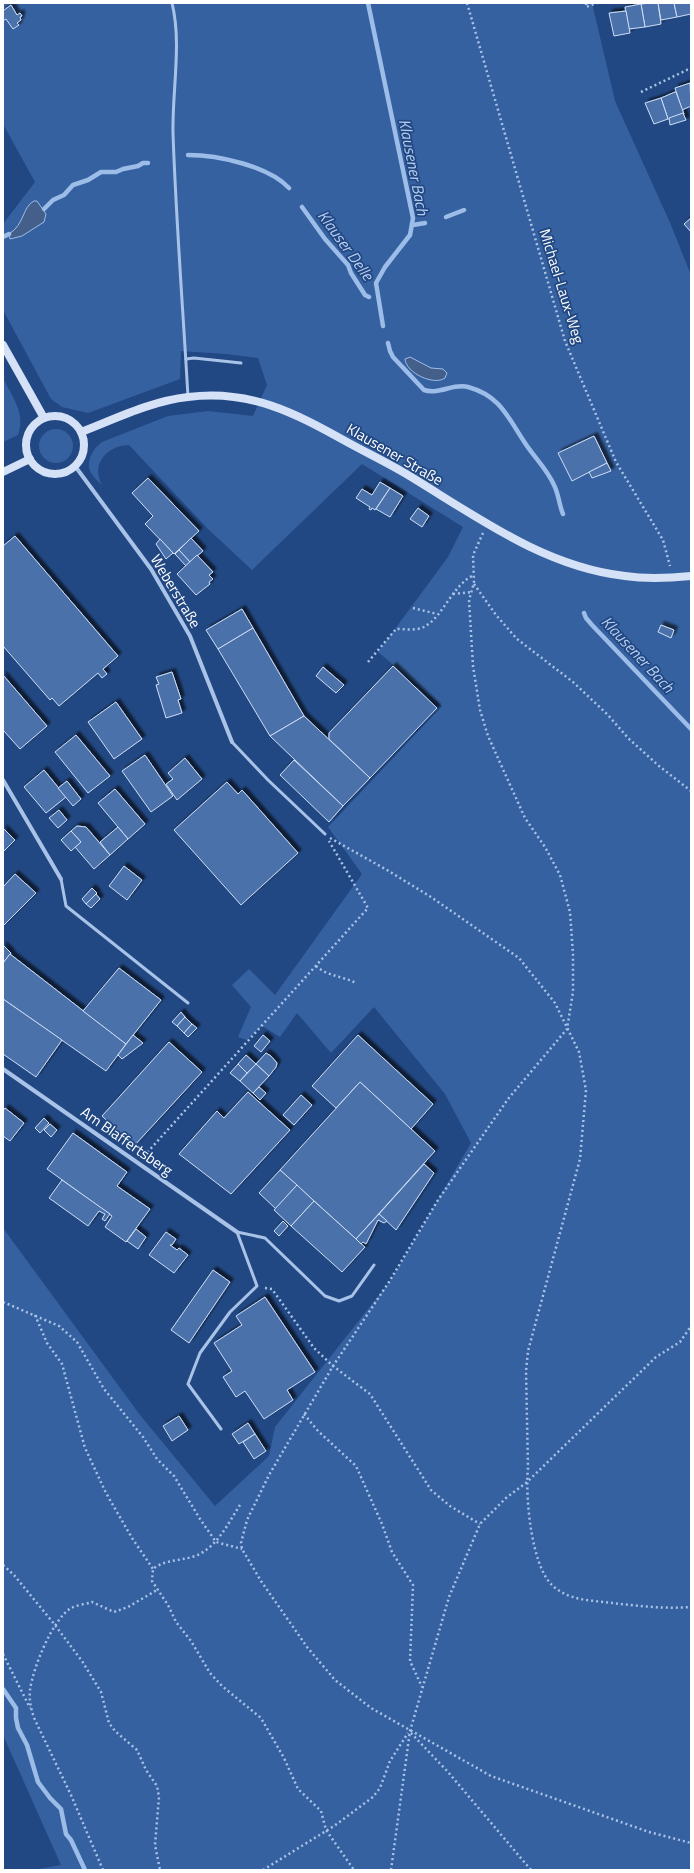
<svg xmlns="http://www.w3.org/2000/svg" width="694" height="1873" font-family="'Titillium Web',sans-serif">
<defs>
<filter id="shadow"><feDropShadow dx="3.5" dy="-3.5" stdDeviation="1" flood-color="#0009"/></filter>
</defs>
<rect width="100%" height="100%" fill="#224883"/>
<g fill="#3661a0">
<path d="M3 3H592L615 101 671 225 691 275V1870H33L61 1865 3 1735V1228L140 1415 215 1506 269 1456 275 1427 391 1280 471 1143 445 1094 374 1007 331 1053 297 1013 280 1037 262 1026 247 1040 238 1037 251 1007 232 985 249 969 275 995 362 874 328 827 442 706 378 652 448 557 463 527 362 464 252 570 208 529 129 445C108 445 90 464 102 485 98 481 93 477 91 473 85 462 93 448 102 442L168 416 208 411 253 416 267 385 258 358 226 354 181 351 180 379 88 413 62 407 51 399 3 310V224L35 182 3 124Z"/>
<path d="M3 378C12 397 26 413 18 435L3 442Z"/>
<circle cx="56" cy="446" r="17"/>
</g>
<g fill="#435f8a" stroke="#9dbde9">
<path d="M34 201H37L46 214 44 222 22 236 10 239 9 234C25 224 22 207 34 201Z"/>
<path d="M410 357 431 368 443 369 447 373 445 378C434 386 406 373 405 359Z"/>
</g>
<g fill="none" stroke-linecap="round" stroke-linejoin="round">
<g stroke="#9dbde9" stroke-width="4.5">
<polyline points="368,3 413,218 410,235 385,267 376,283 383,326"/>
<path d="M188 155C218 155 268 166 289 188"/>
<polyline points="302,207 325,239 348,265 351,273 365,295 369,297"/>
<polyline points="44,209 53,200 64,195 73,185 88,180 101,172 116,172 123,169 138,166 143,163 148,163"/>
<polyline points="446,217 464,210"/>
<polyline points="413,225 425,223"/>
<polyline points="3,237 9,234"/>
<path d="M388 343 390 351 393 357 424 390C439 395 453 383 468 387 501 396 508 418 525 443 534 457 547 469 554 485 559 495 559 505 563 514"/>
<polyline points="584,613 586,618 592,625 691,729"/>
<polyline points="3,1689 16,1708 16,1718 18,1728 27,1745 38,1782 50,1798 61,1809 66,1834 71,1840 85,1870"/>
</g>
</g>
<g fill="#4b71ab" stroke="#cddef6" filter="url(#shadow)">
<polygon points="651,3 658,3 661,24 645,27 641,4"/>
<polygon points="658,3 674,3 677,17 661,20"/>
<polygon points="674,3 691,3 691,14 677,17"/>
<polygon points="641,4 645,27 629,29 625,7"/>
<polygon points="11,5 17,15 20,13 22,16 20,17 21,20 17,23 19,25 13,29 6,19 3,21 3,11"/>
<polygon points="626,11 630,33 614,36 609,13"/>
<polygon points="690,83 691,106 682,110 675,88"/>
<polygon points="675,92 676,92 684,114 668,119 661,98"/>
<polygon points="661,98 668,119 654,124 645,103"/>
<polygon points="683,113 686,120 670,125 669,118"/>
<polygon points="691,218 691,232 684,224"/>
<polygon points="594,436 607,463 572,481 558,453"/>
<polygon points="607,463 611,471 592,478 589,472"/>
<polygon points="148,478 199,531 174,554 145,524 153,516 132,493"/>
<polygon points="380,482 390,488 375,510 372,508 371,510 369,509 370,507 356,498 362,489 372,495"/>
<polygon points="390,488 403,496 390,517 376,509"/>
<polygon points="418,508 429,516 422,527 410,519"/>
<polygon points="15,536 118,656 103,669 107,674 102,678 98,673 59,706 52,698 50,700 3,646 3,546"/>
<polygon points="191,538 203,551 190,562 179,550"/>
<polygon points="160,539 173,553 166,559 156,544"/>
<polygon points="179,550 190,562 186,566 175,554"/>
<polygon points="197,555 213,572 209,575 213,579 209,582 210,584 196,595 177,574"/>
<polygon points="242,609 253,628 218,649 206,630"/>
<polygon points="661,625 674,630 671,638 658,632"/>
<polygon points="253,628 304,716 270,736 218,649"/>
<polygon points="393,666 437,708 370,778 329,739 329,733"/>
<polygon points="323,667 344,685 336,693 316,676"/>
<polygon points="172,672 181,699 178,700 182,713 166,718 156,685 159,684 156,677"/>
<polygon points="3,675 47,726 20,749 3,730"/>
<polygon points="116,702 142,739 114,759 88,722"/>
<polygon points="304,716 370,778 343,806 270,736"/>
<polygon points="76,735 110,776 88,793 55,752"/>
<polygon points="145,755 173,796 151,812 122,771"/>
<polygon points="185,758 202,779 177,800 166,784 173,779 168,773"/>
<polygon points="294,760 343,806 329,822 280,775"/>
<polygon points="44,770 66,797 46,813 24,787"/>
<polygon points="67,781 81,799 73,806 58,788"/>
<polygon points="227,782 238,794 242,790 298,853 241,905 174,830"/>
<polygon points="115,789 145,824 128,839 98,803"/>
<polygon points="59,810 67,820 58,828 49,818"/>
<polygon points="77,826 86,827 110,855 94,869 75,847 81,842 71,831"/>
<polygon points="118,827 128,839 110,855 100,842"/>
<polygon points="3,828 15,840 3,852"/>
<polygon points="71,831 81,842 71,851 61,840"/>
<polygon points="124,866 142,880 127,900 109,886"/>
<polygon points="15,874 36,893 3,926 3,887"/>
<polygon points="92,888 97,893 86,904 82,899"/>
<polygon points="96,894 100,899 91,908 86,904"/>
<polygon points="3,945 11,953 3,963"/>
<polygon points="10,954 126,1044 106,1071 3,999 3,963"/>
<polygon points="119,968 161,1000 126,1044 83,1011"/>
<polygon points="3,999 62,1040 36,1077 3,1054"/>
<polygon points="181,1012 185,1017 177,1026 172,1022"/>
<polygon points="185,1017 192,1024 184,1033 177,1026"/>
<polygon points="192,1024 197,1028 188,1037 184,1033"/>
<polygon points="133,1035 143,1043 122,1059 118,1055"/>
<polygon points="263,1035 270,1041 261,1052 254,1046"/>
<polygon points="358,1035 433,1104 411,1129 360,1082 336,1108 312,1086"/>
<polygon points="169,1042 202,1072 134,1146 102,1116"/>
<polygon points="266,1053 271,1056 277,1063 276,1067 269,1076 256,1064"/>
<polygon points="246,1055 256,1064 247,1073 238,1064"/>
<polygon points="238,1064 247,1073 240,1081 230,1073"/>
<polygon points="256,1064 269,1076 253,1093 240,1081"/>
<polygon points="360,1082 435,1151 356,1239 280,1170"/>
<polygon points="259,1087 266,1093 260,1100 253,1093"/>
<polygon points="248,1092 290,1130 231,1194 179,1154 217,1111 224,1118"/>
<polygon points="301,1095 312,1105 294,1125 283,1115"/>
<polygon points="5,1108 24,1123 10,1141 3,1136 3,1111"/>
<polygon points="44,1118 49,1123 40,1133 35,1128"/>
<polygon points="50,1124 57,1130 51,1137 44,1130"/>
<polygon points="73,1133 127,1172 117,1186 150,1209 126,1242 105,1227 112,1216 47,1169"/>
<polygon points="424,1164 434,1173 396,1230 379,1214"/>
<polygon points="280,1170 297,1185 276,1209 259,1193"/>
<polygon points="62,1180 110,1214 105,1221 102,1219 105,1214 99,1211 88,1226 49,1198"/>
<polygon points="297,1185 314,1201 291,1226 274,1210"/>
<polygon points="314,1201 365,1247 342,1272 291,1226"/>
<polygon points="379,1214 387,1221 384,1223 378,1220 366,1244 363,1242 361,1244 356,1239"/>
<polygon points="283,1221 288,1226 279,1236 274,1231"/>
<polygon points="136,1229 146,1237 138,1249 127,1241"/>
<polygon points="166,1232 176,1239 172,1245 170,1245 177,1250 179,1248 188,1255 174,1273 149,1255"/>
<polygon points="213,1270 230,1282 189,1343 171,1330"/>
<polygon points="265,1297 315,1372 287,1390 293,1400 264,1419 245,1391 236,1397 223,1377 232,1371 214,1343 242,1325 236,1316"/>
<polygon points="179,1416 188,1430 172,1441 163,1426"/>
<polygon points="248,1423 255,1434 239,1444 232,1434"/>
<polygon points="255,1434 266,1451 254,1459 243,1442"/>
</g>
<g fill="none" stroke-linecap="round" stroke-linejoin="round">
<g stroke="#a9c3e8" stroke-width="2.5" stroke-dasharray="2 3" stroke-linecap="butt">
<polyline points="467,3 565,341 616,462 663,540 670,566"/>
<polyline points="586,3 586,7 597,3"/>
<polyline points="641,92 691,68"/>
<polyline points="483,533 473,555 474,583 469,600 473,666 480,710 488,736 525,818 545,847 560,875 570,912 573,954 573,992 567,1029 508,1099 438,1200 389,1282 333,1366 269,1475 247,1520 241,1543 242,1549 261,1581 307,1647 335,1680 371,1708 491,1776 649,1832 691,1843"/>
<polyline points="474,584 496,615 517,639 573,682 608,715 628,738 659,766 691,791"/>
<polyline points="453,594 472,592"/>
<polyline points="413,608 437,614"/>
<path d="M368 662 396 629C404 629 416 631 424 627 444 616 452 585 474 575"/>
<path d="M330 838 387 870 431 897 519 958 555 1003 579 1052 586 1090 580 1159 528 1351 526 1371 528 1468C525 1495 531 1565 552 1585 557 1590 565 1595 573 1597 585 1601 599 1601 612 1603 638 1606 665 1609 691 1607"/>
<path d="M316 966C327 976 342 976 356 983"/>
<polyline points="144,1156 368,908 329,841"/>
<polyline points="265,1288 272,1289 314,1348 333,1366 370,1394 431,1490 450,1506 480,1524"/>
<polyline points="3,1302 59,1326 77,1342 104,1389 143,1437 157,1459 174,1476 200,1519 216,1542 242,1549"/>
<polyline points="35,1315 47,1343 62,1364 85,1448 106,1493 132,1538 153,1569"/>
<polyline points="304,1414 318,1431 356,1466 382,1524 392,1552 413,1585 410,1661 422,1687"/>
<path d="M240 1505C227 1525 216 1550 192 1557 178 1561 164 1560 153 1569L152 1581 168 1605 176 1622 191 1641 210 1673 222 1686 261 1718 284 1758 298 1789 321 1811 326 1830 354 1870"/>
<polyline points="3,1565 14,1575 55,1625 82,1661 101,1692 109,1723 115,1731 137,1750 146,1770 157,1786 159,1797 155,1845 160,1870"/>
<polyline points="3,1654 30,1708"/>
<polyline points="411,1733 448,1772 531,1870"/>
<path d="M103 1870 71 1795 35 1720C31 1710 29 1701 30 1690 33 1668 52 1620 71 1608 77 1605 86 1604 92 1602L114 1612 128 1607 157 1590"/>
<polyline points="263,1870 334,1826 373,1797 380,1788 390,1761 408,1733"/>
<polyline points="391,1870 410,1731 449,1597 480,1524 506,1498 526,1483 656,1357 680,1342 691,1326"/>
</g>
<g stroke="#a9c3e8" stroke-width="3">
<path d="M172 3C182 43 172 92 173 133 176 221 183 309 188 397"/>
<polyline points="186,359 194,358 241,363"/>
<polyline points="232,742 268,780 325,834"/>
<polyline points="61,879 66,906 188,1003"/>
<polyline points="237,1232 265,1238 325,1296 339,1301 352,1296 374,1265"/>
<polyline points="221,1429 188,1384 200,1353 230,1312 257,1286 237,1232"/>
</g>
<g stroke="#a9c3e8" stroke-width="4">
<polyline points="75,466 151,569 190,636 232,742"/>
<polyline points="3,780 61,879"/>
<polyline points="3,1069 237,1232"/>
</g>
<g stroke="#d4e1f7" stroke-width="8">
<polyline points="3,345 44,418"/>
<circle cx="55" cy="445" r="29"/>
<path d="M81 432C115 419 151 401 188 397 250 389 295 413 347 442 367 453 388 463 408 475 476 516 544 567 625 576 646 579 670 578 691 576"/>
<polyline points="3,472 30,459"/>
</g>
</g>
<g text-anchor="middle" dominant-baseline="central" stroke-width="3.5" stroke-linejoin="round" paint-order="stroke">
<g font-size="15" fill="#fff" stroke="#224883">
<text transform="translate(562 286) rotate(73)">Michael-Laux-Weg</text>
<text transform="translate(395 454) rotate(30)">Klausener Straße</text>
<text transform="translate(176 591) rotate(59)">Weberstraße</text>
<text transform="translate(127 1141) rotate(35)">Am Blaffertsberg</text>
</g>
<g font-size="16" font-style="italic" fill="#b5cdf0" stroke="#224883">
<text transform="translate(414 167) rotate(79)">Klausener Bach</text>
<text transform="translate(346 245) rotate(54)">Klauser Delle</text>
<text transform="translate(638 654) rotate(47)">Klausener Bach</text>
</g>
</g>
<rect width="694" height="1873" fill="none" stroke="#ffffff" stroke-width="8"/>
</svg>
